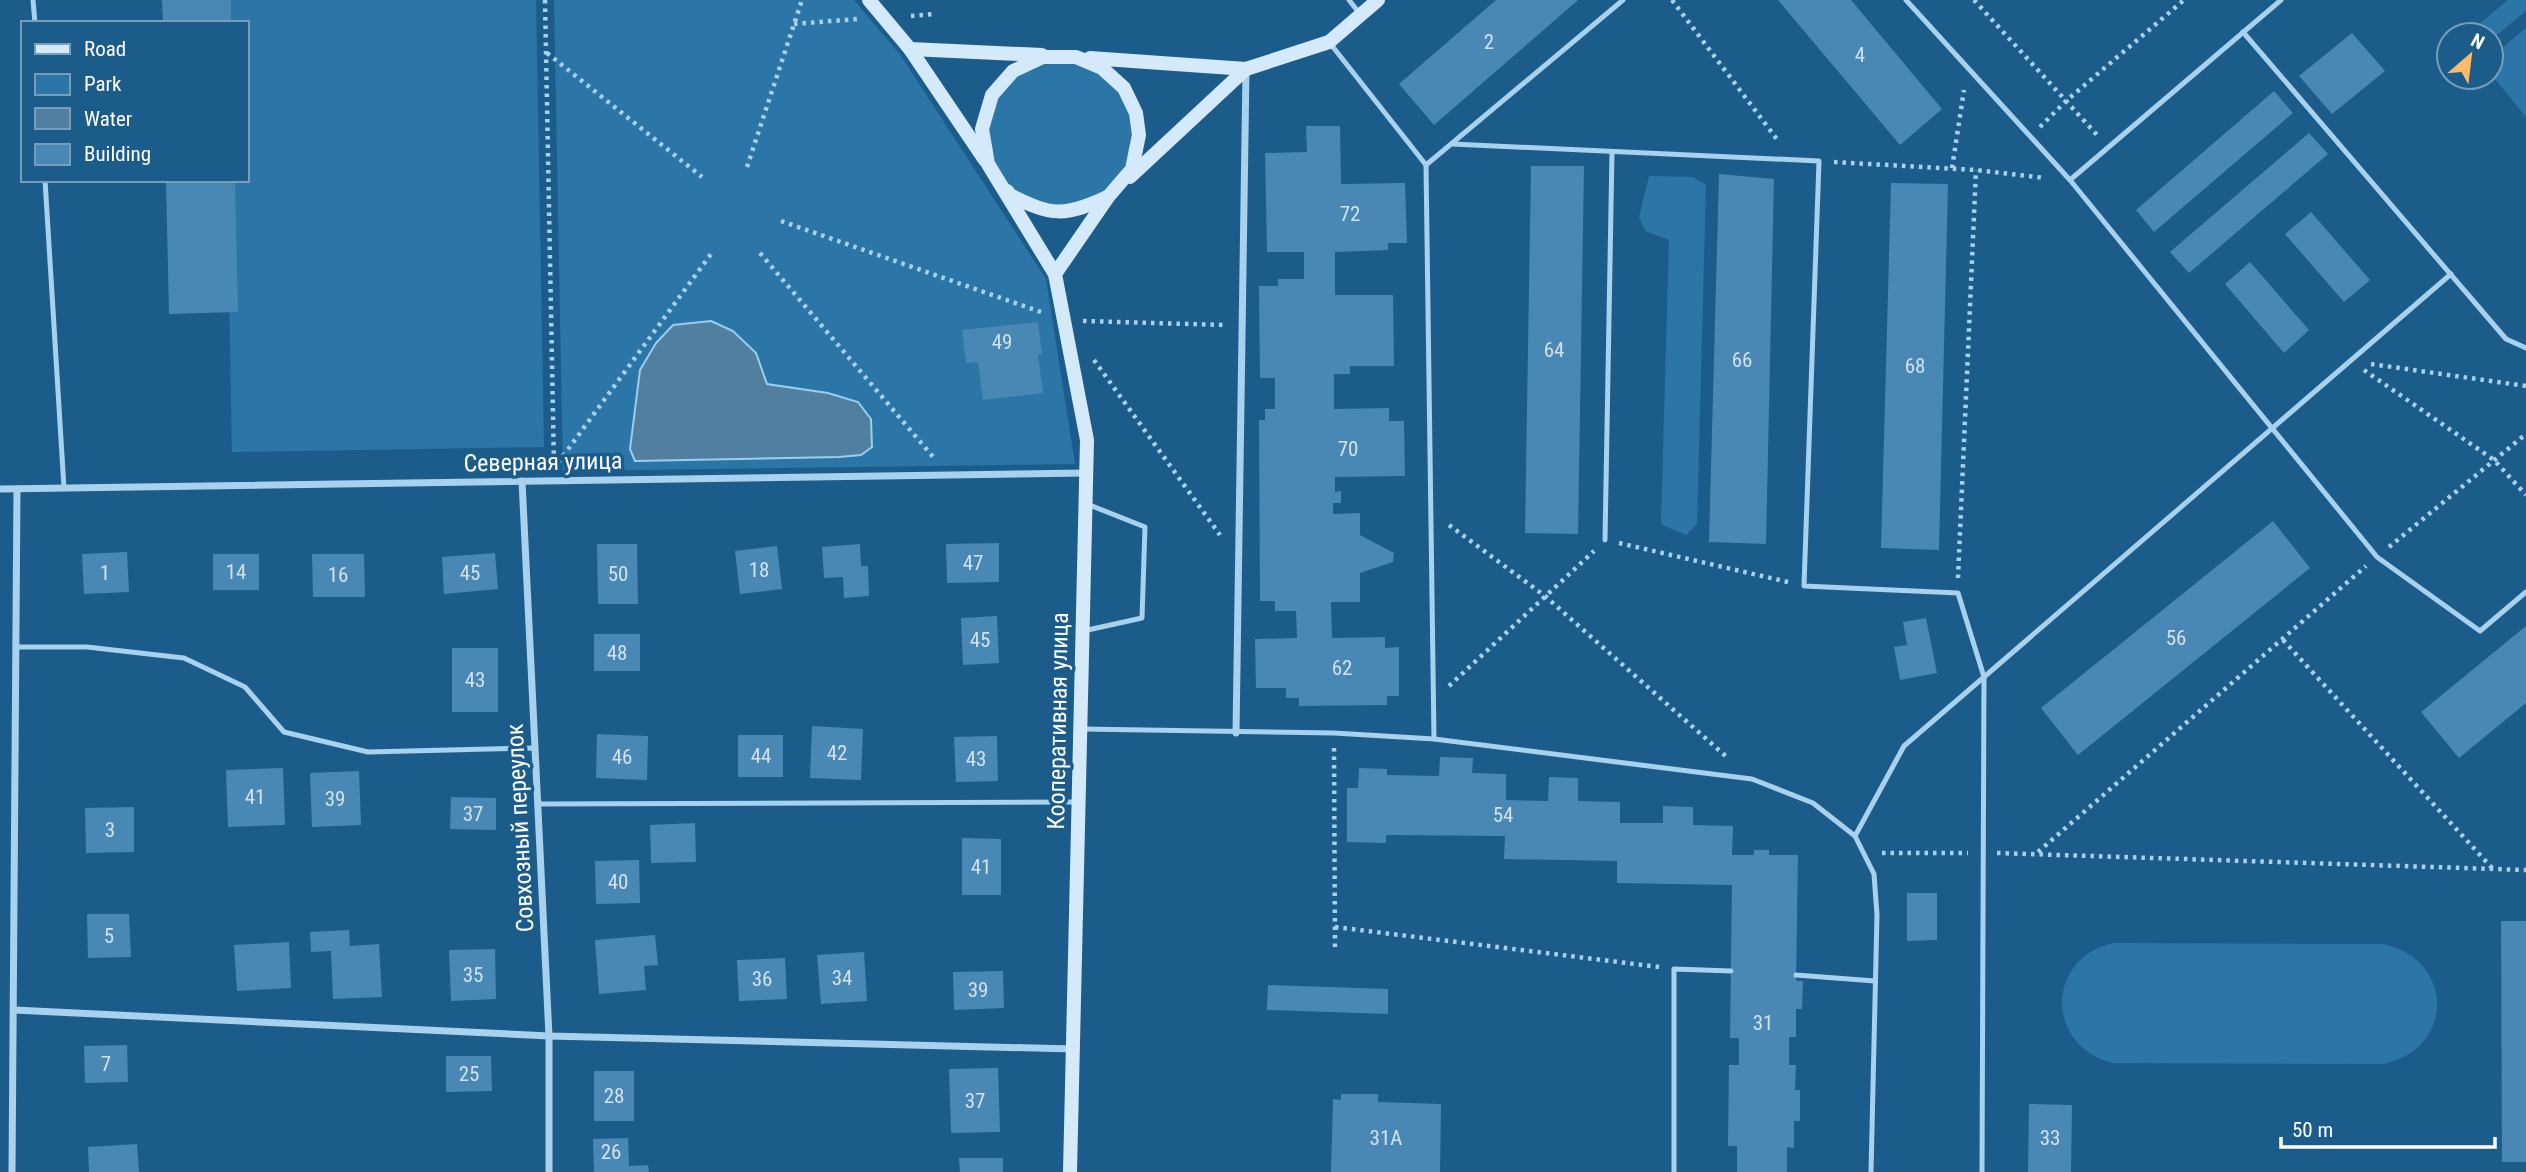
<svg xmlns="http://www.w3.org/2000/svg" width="2526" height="1172" font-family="'Roboto Condensed',sans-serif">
<rect width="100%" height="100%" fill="#1c5c8b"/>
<g fill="#2c76a7">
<polygon points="224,0 536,0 544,447 232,452 227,180 247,180 247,23 224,23"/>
<polygon points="554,0 854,0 901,56 1046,279 1075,464 563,471"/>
<polygon points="2508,0 2526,0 2526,11 2491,40 2491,35 2466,35"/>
<polygon points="2526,28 2526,117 2491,74 2491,57"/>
<circle cx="1060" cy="134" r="72"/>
<polygon points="1649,176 1693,177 1706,185 1697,524 1686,535 1661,524 1669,240 1645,231 1639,217"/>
<path d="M2114 943 2384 944C2455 961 2455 1049 2383 1064L2113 1063C2045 1047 2045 957 2114 943Z"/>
</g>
<polygon fill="#517f9f" stroke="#9aceee" stroke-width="2" points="711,321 733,331 756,353 767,384 828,393 858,402 871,419 872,447 861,455 839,457 635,461 630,449 640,370 656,343 673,325"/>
<g fill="#4988b5">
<polygon points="162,0 231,0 231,23 163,23"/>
<polygon points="1496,0 1578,0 1434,125 1399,84"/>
<polygon points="1778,0 1851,0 1942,109 1900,145"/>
<polygon points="2352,33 2385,71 2332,114 2299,76"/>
<polygon points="2274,91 2293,113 2154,232 2136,210"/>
<polygon points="1306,126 1340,126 1341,184 1405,183 1407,243 1388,243 1388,250 1335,252 1335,295 1393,295 1394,366 1350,366 1350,374 1334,374 1334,409 1389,408 1389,421 1404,421 1405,476 1335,477 1335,492 1341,491 1341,503 1333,503 1333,514 1360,513 1360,535 1394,553 1393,562 1360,573 1360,602 1331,602 1332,638 1385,637 1385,648 1399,647 1399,696 1387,696 1387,705 1299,706 1299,698 1286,698 1286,688 1256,688 1255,639 1297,638 1296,611 1275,611 1275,601 1260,601 1259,420 1265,420 1265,409 1275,409 1275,378 1260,378 1259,286 1278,286 1278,279 1304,279 1304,252 1267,252 1265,153 1307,152"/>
<polygon points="2309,133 2328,154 2189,273 2170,252"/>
<polygon points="1531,166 1584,166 1578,534 1525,533"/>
<polygon points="1719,174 1774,179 1766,544 1709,542"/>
<polygon points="166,180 235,180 238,312 169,314"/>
<polygon points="1891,183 1948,184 1939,550 1881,548"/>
<polygon points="2311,212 2370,280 2344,302 2285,234"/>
<polygon points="2250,262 2309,330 2284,353 2225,284"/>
<polygon points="1038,322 1042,354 1038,355 1043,393 983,400 978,362 966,363 962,330"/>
<polygon points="2273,521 2310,568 2078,755 2041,708"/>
<polygon points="999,543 999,582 947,583 946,544"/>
<polygon points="597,544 637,544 638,604 598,604"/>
<polygon points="860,544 861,566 868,566 869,596 844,598 843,577 824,578 822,547"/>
<polygon points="777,546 782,589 740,594 735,551"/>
<polygon points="127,552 129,592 84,594 82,554"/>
<polygon points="495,553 498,589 444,594 442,557"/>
<rect x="213" y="554" width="46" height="36"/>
<polygon points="312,554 364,554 365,597 313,597"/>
<polygon points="997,616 999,663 963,665 961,618"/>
<polygon points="1926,618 1937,673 1900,680 1894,647 1907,645 1903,622"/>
<polygon points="2526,626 2526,703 2459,758 2421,712"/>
<rect x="594" y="634" width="46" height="37"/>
<rect x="452" y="648" width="46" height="64"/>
<polygon points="812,726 863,729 861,780 810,778"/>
<polygon points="597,734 648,736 647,780 596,778"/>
<rect x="738" y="735" width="45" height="42"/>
<polygon points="997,736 998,781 956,782 954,737"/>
<polygon points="1440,757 1473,758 1472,773 1506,774 1506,800 1548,801 1549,777 1578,778 1578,801 1620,802 1620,823 1663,823 1663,806 1693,807 1693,825 1733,826 1732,855 1754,855 1754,850 1769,850 1769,855 1798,855 1796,981 1803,981 1802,1009 1796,1009 1796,1037 1789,1037 1789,1065 1796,1065 1795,1090 1800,1090 1800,1121 1794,1121 1794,1148 1787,1147 1787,1172 1737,1172 1737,1146 1728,1146 1729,1065 1739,1065 1739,1038 1730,1038 1732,885 1617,883 1617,861 1504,859 1505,836 1386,835 1386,843 1347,842 1347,788 1358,788 1359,768 1387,769 1387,775 1439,776"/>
<polygon points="283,768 285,825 228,827 226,770"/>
<polygon points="359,771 361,825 312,827 310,773"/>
<polygon points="451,797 496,798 496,830 450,829"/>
<polygon points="134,807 134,852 86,853 85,808"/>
<polygon points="695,823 696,862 651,863 650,825"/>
<polygon points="962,838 1001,839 1001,895 962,895"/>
<polygon points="639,860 640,903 596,904 595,861"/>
<polygon points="1907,893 1937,893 1937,940 1907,941"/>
<polygon points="87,914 129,914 131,957 88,958"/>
<polygon points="2501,921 2526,921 2526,1162 2502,1162"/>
<polygon points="349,930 350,946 379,944 382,997 333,999 331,951 311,952 310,932"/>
<polygon points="655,935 658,965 644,966 646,990 599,994 595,940"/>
<polygon points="289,942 291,988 237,991 234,945"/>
<polygon points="495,949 496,999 451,1001 449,950"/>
<polygon points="864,952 867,1001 821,1004 817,955"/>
<polygon points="785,958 787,999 739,1001 737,960"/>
<polygon points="1003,971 1004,1008 954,1010 953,972"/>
<polygon points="1268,985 1388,989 1388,1014 1267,1010"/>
<polygon points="127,1045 128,1082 85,1083 84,1046"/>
<polygon points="446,1056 491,1056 492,1091 446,1092"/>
<polygon points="998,1068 1000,1132 951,1133 949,1069"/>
<rect x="594" y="1071" width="40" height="50"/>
<polygon points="1341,1094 1378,1094 1378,1102 1441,1104 1440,1172 1331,1172 1333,1099 1341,1100"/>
<polygon points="2029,1104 2072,1105 2071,1172 2028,1172"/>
<polygon points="628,1138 629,1166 648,1165 649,1172 594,1172 593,1139"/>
<polygon points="137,1144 139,1172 89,1172 88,1147"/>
<polygon points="959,1158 1003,1158 1003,1172 960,1172"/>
</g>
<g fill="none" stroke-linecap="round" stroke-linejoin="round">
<g stroke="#a7d1ed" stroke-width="4.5" stroke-dasharray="3.5 5" stroke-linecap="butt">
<polyline points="545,0 554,466"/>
<polyline points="1672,0 1779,142"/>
<polyline points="1974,0 2098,136"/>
<polyline points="911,16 935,14"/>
<polyline points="794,24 857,19"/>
<polyline points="547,53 702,177"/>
<polyline points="2040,127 2066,101 2184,0"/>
<polyline points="1834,162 1976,170 2045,178"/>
<polyline points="747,167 802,0"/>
<polyline points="1952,168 1964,90"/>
<polyline points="781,221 1041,312"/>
<polyline points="760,253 934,458"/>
<polyline points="1083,321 1225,325"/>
<polyline points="1094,360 1220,535"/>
<polyline points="2371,364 2526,386"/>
<polyline points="2364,370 2494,460 2526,495"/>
<polyline points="558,463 711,254"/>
<polyline points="1449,525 1545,596 1729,759"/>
<polyline points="1619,543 1788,582"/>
<polyline points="2389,547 2526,434"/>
<polyline points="1958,578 1976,170"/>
<polyline points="2283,640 2492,868"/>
<polyline points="1449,686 1594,551"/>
<polyline points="1334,748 1335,948"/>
<polyline points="2038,852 2366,566"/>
<polyline points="1882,853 1968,853"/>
<polyline points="1997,853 2526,870"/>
<polyline points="1335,927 1659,967"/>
</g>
<g stroke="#a7d1ed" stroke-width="5">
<polyline points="33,0 35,23"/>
<polyline points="1349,0 1360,14"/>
<polyline points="1906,0 2070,180 2377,557 2480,631 2526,592"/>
<polyline points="2243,32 2506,339 2526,348"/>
<polyline points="1329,42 1426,165 1623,0"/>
<polyline points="1452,144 1819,161 1804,586 1958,593 1984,677 1982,1172"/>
<polyline points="1426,165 1434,739"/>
<polyline points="45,180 64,488"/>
<polyline points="2070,180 2281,0"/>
<polyline points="1605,540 1612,152"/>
<polyline points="1083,631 1142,618 1145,527 1087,504"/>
<polyline points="16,647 87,647 184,658 245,687 284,732 368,752 535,748"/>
<polyline points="1081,729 1334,733 1434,739 1752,779 1813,803 1855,836 1874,874 1877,915 1871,1172"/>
<polyline points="538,804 1076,802"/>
<polyline points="1855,836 1904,746 2451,274"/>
<polyline points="1796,975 1875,981"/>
<polyline points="1674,1172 1674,969 1731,971"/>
</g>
<g stroke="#a7d1ed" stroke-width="7">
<polyline points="522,481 549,1036 549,1172"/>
<polyline points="0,489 1086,473"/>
<polyline points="1236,733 1246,70"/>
<polyline points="14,1010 549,1036 1073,1049"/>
<polyline points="12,1172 17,489"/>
</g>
<g stroke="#d4e9f9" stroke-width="14">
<polyline points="869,0 910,49 985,160"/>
<polyline points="910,49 1042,55"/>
<polyline points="1090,58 1246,69 1329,42 1378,0"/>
<polyline points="1130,177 1246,69"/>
<path d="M1007 191 1010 195C1051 216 1065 217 1107 197"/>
<polyline points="1055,274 1108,197 1132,169 1139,135 1136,113 1124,88 1102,68 1076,57 1043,57 1013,71 992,95 982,129 988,164 1055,274 1087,440 1070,1172"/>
</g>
</g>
<g text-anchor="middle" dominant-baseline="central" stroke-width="7" stroke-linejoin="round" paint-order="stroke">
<g font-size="21" fill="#d2e1ec">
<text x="1489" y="42">2</text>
<text x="1860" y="55">4</text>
<text x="1350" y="214">72</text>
<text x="1002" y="342">49</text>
<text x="1554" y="350">64</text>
<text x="1742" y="360">66</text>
<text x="1915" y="366">68</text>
<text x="1348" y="449">70</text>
<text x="973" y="563">47</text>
<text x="759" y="570">18</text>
<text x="236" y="572">14</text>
<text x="105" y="573">1</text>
<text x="470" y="573">45</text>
<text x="618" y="574">50</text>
<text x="338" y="575">16</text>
<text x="2176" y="638">56</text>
<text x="980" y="640">45</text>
<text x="617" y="653">48</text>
<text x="1342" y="668">62</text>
<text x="475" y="680">43</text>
<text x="837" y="753">42</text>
<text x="761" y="756">44</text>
<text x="622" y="757">46</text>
<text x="976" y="759">43</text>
<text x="255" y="797">41</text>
<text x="335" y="799">39</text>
<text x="473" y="814">37</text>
<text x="1503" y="815">54</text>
<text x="110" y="830">3</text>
<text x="981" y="867">41</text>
<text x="618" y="882">40</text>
<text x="109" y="936">5</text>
<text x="473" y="975">35</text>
<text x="842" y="978">34</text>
<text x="762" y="979">36</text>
<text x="978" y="990">39</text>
<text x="1763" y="1023">31</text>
<text x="106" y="1064">7</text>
<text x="469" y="1074">25</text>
<text x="614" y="1096">28</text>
<text x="975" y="1101">37</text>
<text x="1386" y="1138">31А</text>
<text x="2050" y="1138">33</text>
<text x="611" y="1152">26</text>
</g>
<g font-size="24" fill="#fff" stroke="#1c5c8b">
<text transform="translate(543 462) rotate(-1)">Северная улица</text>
<text transform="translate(1058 721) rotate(-89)">Кооперативная улица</text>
<text transform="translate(520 828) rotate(-93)">Совхозный переулок</text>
</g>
</g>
<rect x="21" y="21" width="228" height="161" fill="#1c5c8b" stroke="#779db9" stroke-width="2"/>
<rect x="35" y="44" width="35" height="10" fill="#d4e9f9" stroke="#779db9" stroke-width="2"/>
<text x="84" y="56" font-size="21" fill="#ffffff">Road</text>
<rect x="35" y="74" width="35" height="21" fill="#2c76a7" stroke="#779db9" stroke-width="2"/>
<text x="84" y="91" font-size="21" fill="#ffffff">Park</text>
<rect x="35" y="108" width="35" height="21" fill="#517f9f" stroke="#779db9" stroke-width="2"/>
<text x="84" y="126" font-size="21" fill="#ffffff">Water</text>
<rect x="35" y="144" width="35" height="21" fill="#4988b5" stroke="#779db9" stroke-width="2"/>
<text x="84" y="161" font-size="21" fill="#ffffff">Building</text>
<g transform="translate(2470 56) rotate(28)"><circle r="33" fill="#1c5c8b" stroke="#779db9" stroke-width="2"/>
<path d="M0-5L12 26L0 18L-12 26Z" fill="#fdbb65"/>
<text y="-10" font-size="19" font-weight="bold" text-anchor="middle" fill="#ffffff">N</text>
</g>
<path d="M2281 1137v10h214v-10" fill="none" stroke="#ffffff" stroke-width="3.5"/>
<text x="2292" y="1137" font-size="21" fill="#ffffff" stroke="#1c5c8b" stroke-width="5" paint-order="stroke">50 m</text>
</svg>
